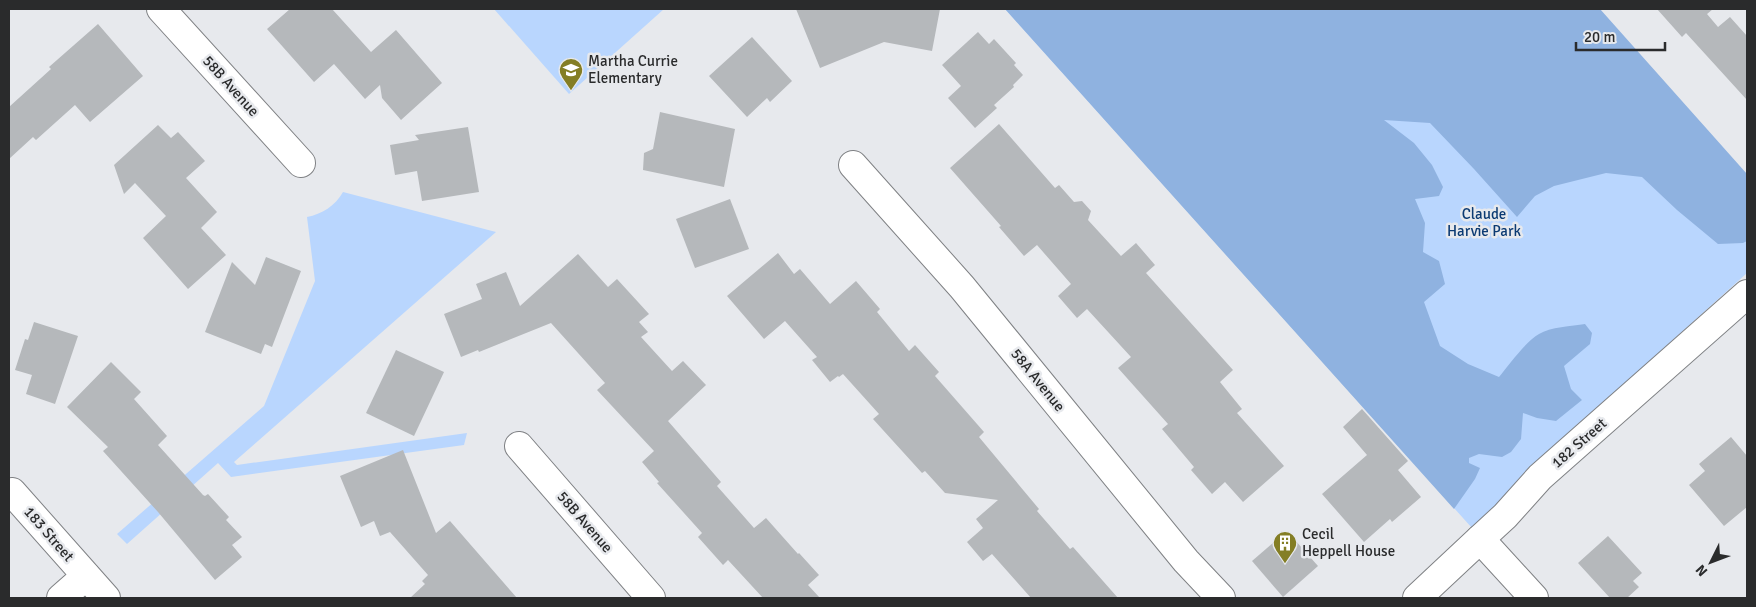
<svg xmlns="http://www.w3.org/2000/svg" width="1756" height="607" font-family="Signika,sans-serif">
<rect width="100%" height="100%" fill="#e7e9ed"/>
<g fill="#b9d6fe">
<polygon points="494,9 664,9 569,94"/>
<polygon points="1005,9 1747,174 1747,273 1570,433 1472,528"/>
<path d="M343 192 496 232 234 462 237 465 467 433 464 445 231 477 218 463 127 544 117 534 264 406 315 281 307 217C322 214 335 206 343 192Z"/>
</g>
<path fill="#8fb2e0" d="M1005 9H1600L1747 174V241L1743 243 1718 244 1677 210 1642 177 1606 173 1554 186 1535 196 1517 217 1474 169 1430 123 1384 120 1414 143 1432 165 1443 187 1439 196 1415 199 1425 223 1423 252 1439 261 1445 284 1424 302 1440 346 1468 364 1499 377C1508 366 1526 341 1539 334 1550 327 1572 326 1585 324L1592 333 1590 344 1564 366 1571 389 1582 400 1556 421 1537 418 1523 413 1521 439 1511 452 1502 457 1479 454 1469 458V463L1480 468 1475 479 1454 509Z"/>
<g fill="#b5b8bb">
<polygon points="290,9 332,9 371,52 396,30 442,83 401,120 382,98 380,85 365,99 334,64 314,82 267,29"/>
<polygon points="796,9 940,9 932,51 884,42 820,68"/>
<polygon points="1657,9 1713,9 1707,14 1718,27 1730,17 1747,36 1747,100 1686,33 1682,37"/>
<polygon points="98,24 143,76 90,122 75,105 36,140 33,137 9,159 9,107 51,69 49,67"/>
<polygon points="978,32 989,44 994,39 1016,63 1014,65 1023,75 1013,85 1014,87 994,105 997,108 975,128 948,98 961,86 942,65"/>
<polygon points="752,37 792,81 770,102 767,98 747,117 709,76"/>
<polygon points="660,112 735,129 724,187 643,170 644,153 653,149"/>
<polygon points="999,124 1055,188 1059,185 1074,202 1082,201 1091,211 1088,220 1121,256 1136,243 1155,265 1146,273 1233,370 1220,382 1242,409 1237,413 1284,466 1243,502 1225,482 1212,494 1191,470 1194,467 1162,429 1168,424 1118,368 1131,357 1087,309 1077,318 1058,296 1071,284 1037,245 1024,256 999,227 1001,226 950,168"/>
<polygon points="158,125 171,138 178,132 205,161 186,178 217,212 201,228 226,255 188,289 143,238 166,216 135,183 124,194 114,165"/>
<polygon points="468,127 479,192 422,201 417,171 395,175 390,145 419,140 415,135"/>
<polygon points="730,199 749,249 695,268 676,219"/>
<polygon points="778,253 794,274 800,269 830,304 856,281 880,309 877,312 909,351 915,345 939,372 935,376 984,432 979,437 1039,509 1037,511 1070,549 1073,547 1118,598 1031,598 992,554 983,561 967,542 983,528 976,519 998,500 945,493 925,471 922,473 873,419 879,414 843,374 839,377 838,376 830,382 812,360 817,357 785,321 764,339 727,296"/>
<polygon points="578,254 608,287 617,279 649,314 639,322 648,332 641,337 672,371 683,361 706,385 668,421 721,482 717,486 754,528 766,518 798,554 799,553 819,575 808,585 820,598 763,598 728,560 723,565 698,537 702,533 657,483 659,482 642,462 654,451 597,390 605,383 551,323 479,352 478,350 461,357 444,314 482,299 476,284 506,272 520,306"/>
<polygon points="266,257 301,271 272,347 265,344 261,354 205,332 232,262 255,285"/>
<polygon points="34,322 78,336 55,404 26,394 32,375 15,370 25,339 28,340"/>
<polygon points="396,350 444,372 414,436 366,413"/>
<polygon points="111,362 141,392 134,399 167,436 158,445 203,495 205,496 208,494 229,517 226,520 242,537 232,545 242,557 215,580 158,512 103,451 108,447 67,407"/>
<polygon points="1362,409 1408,461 1398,470 1421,497 1392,522 1390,519 1364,542 1322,494 1367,455 1343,427"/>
<polygon points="1731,437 1747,456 1747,507 1724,526 1689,485 1705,471 1699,464"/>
<polygon points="403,450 436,533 450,521 517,598 410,598 425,584 422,581 428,575 390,532 380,536 374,521 361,527 340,476"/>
<polygon points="1287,531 1318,566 1283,597 1252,561"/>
<polygon points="1608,536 1642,573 1633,581 1639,587 1627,598 1610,598 1578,563"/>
</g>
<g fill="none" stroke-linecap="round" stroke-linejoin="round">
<g stroke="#7f8184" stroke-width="30">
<g id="minor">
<polyline points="161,9 301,163"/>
<polyline points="853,165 962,287 1186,561 1221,598"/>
<polyline points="519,446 651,598"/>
<polyline points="12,492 106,598"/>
<polyline points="1480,539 1505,516 1540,477 1747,294"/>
<polyline points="61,598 86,576"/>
</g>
</g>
<g stroke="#7f8184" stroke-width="30">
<polyline id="tertiary" points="1417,598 1480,539 1534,598"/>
</g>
<use href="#minor" stroke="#fff" stroke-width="28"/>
<use href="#tertiary" stroke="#fff" stroke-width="28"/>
</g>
<defs>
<g id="school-pin" transform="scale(1.25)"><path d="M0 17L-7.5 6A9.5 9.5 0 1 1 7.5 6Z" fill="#847e25" stroke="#e7e9ed"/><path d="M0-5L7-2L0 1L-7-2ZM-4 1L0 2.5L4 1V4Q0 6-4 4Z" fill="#fff"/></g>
<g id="building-pin" transform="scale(1.25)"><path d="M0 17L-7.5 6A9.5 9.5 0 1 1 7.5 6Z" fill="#847e25" stroke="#e7e9ed"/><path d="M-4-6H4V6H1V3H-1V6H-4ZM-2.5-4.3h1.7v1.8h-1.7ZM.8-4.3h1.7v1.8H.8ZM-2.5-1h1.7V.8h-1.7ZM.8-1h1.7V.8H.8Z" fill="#fff"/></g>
</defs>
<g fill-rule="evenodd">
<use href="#school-pin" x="571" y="70"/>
<use href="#building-pin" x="1285" y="543"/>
</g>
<g text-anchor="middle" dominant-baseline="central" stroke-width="5" stroke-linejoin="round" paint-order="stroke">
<g font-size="15" fill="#2a2b2c" stroke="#e7e9ed" text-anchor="start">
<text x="588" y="61">Martha Currie<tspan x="588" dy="17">Elementary</tspan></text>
<text x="1302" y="534">Cecil<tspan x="1302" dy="17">Heppell House</tspan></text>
</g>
<g font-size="15" fill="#2a2b2c" stroke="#e7e9ed">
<text transform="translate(231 86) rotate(48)">58B Avenue</text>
<text transform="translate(1038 380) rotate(51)">58A Avenue</text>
<text transform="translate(1579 443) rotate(-41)">182 Street</text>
<text transform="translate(585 522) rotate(49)">58B Avenue</text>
<text transform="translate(49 534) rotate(49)">183 Street</text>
</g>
<g font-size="15" fill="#0c3b73" stroke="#e7e9ed">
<text x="1484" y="214">Claude<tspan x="1484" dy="17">Harvie Park</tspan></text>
</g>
</g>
<rect width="1756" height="607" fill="none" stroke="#2a2b2c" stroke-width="20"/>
<g transform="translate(1711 562) rotate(228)" stroke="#e7e9ed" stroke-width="4" paint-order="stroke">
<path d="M0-4L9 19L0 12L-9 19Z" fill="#2a2b2c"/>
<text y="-8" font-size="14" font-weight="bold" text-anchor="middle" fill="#2a2b2c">N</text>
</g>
<path d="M1576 42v8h89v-8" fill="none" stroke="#2a2b2c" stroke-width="2.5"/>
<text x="1584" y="42" font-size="15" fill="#2a2b2c" stroke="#e7e9ed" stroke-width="4" paint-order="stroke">20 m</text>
</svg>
